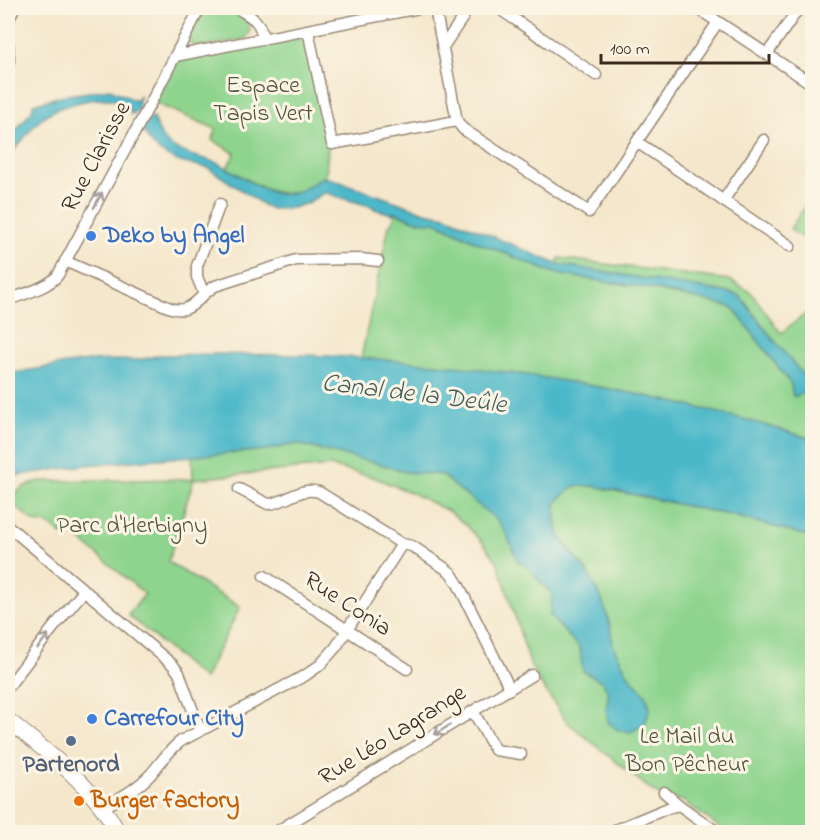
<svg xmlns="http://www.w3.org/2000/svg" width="820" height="840" font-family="'Indie Flower',sans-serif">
<rect width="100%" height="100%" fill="#fcf5e5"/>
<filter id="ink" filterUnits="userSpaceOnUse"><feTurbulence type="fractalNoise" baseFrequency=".0167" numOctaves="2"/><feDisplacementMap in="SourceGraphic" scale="12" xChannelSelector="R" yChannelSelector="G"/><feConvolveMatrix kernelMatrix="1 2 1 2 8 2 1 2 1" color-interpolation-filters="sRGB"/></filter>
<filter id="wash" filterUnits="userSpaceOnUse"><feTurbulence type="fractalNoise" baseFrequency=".008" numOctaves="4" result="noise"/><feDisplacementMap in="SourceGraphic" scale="24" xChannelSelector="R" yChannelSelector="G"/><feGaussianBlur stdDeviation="1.35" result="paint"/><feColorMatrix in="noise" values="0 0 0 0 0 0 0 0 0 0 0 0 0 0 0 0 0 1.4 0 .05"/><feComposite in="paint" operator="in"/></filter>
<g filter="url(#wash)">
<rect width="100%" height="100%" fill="#f4e7cc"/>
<g fill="#8ed48e" stroke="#647f56" stroke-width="1.5">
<path d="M205 8C224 8 237 7 249 24L250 31 245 39 198 48 192 45 189 41V36Z"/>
<path d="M305 37 328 146 326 178 322 177C317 181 312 185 306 188 277 203 252 181 227 168L235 153 212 140 216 129 155 103 177 60Z"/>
<polygon points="812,196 812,245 790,229"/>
<path d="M396 213 414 220 426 222H436L475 241 543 269 562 275 648 288 728 306 734 309 791 384 793 396H798L812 385V439C709 407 600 384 492 371 449 365 405 362 361 358L389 225 393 221Z"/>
<polygon points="559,258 730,280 751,292 781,333 812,309 812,379 803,375 772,338 740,296 731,293 557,264"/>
<polygon points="297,444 384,465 406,472 443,475 451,483 498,520 507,535 518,561 526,566 552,594 550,616 580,648 583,671 603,682 609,694 606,709 650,708 646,695 629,676 613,646 610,625 588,573 558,534 556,520 556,505 559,499 575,486 593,486 734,516 812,537 812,832 726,832 683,801 655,793 567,722 541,684 530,664 498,563 484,544 466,525 448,511 414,494 373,477 329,466 194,479 168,562 240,607 204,679 128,615 145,594 68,530 62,535 48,524 34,522 8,500 23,487 39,481 193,479 192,456 267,450"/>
</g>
<g fill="#4cb8c9" stroke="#447174" stroke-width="1.5">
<path d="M110 89 136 101 139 96V107L136 113 130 114 131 111C128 108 124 104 120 102 103 93 55 106 41 119 29 130 19 146 8 158V139L32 111 33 104 61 96Z"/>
<path d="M153 118C157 126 161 140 169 145 183 155 202 157 217 163 236 171 264 195 284 194 299 194 311 185 322 177L332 179 425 212 446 216 557 264 731 293 740 296 772 338 803 375 812 379V385L798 396H793L791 384 734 309 728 306 648 288 562 275 543 269 475 241 436 222H426L414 220 394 212 393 214 374 209V207L338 197 328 193 322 194 308 203 292 208 272 209 265 206 208 168C199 165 190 165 181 162 163 156 145 144 142 124L146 119Z"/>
<path d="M226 354C271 355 317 354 362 358 514 368 667 394 812 439V537L734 516 593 486H575L559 499 556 505V520L558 534 588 573 601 597 610 625 613 646 629 676 646 695 650 708 645 724 631 732 618 730 608 722 606 709 609 694 603 682 583 671 580 648 550 616 552 594 526 566 518 561 507 535 497 520 451 483 443 475 406 472 384 465 297 444 267 450 86 465 8 477V374C35 369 62 364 90 361 112 359 137 363 159 355Z"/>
</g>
</g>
<g filter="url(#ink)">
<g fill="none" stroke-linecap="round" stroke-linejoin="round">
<g stroke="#988875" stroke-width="13">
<g id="street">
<path d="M237 8C252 18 260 19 263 39"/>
<polyline points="435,8 457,121"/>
<polyline points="498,8 596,75"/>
<polyline points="697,8 812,84"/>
<polyline points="8,22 14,8"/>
<polyline points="308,30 332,144 457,121 463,129 589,212 718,22"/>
<polyline points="8,42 9,61"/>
<polyline points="443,47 469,8"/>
<polyline points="767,54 799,8"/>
<polyline points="175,56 419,8"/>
<polyline points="637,142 790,246"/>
<polyline points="723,201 764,140"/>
<path d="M65 261 168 307C192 317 197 296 215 286L296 260 361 259 378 261"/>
<polyline points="204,294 197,277 197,266 220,204"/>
<path d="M8 300C23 294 48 288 58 275L150 104 200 8"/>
<path d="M239 489 268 504C287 503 299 486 319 492L402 544 412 546 446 569 451 573 458 584 510 689"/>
<polyline points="8,526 173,665 179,673 200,730"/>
<polyline points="264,576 407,669"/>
<polyline points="8,687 53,628 84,591"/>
<polyline points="473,711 495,750 521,754"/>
<polyline points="664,792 679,805 717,832"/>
<path d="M103 807C120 799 138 788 151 774 161 762 169 750 181 741L306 675 320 665 336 647 402 544"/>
<polyline points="276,832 532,675"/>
<polyline points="610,832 668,808 679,805"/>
</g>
</g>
<g stroke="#988875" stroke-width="17">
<path id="secondary" d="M8 720C49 754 92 784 118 832"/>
</g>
<use href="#street" stroke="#fff" stroke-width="10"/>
<use href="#secondary" stroke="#fff" stroke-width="15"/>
</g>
<defs><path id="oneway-shaft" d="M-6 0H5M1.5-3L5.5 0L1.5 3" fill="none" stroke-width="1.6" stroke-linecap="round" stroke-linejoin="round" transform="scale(1.5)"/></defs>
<g stroke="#a79f9a">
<use href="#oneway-shaft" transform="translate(98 200) rotate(-62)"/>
<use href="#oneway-shaft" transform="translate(43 641) rotate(-53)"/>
<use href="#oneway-shaft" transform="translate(442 730) rotate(148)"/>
</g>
</g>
<g fill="#3f7fe0" stroke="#fcf5e5" stroke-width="2">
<circle cx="91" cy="236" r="6"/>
<circle cx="92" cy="719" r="6"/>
</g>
<circle fill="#5c6f8a" stroke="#fcf5e5" stroke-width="2" cx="71" cy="741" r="6"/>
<circle fill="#e8710a" stroke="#fcf5e5" stroke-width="2" cx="79" cy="801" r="6"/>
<g text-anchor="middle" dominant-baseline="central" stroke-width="6" stroke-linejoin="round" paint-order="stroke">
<g font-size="24" fill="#50543a" stroke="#fcf5e5">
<text x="263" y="86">Espace<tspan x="263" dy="28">Tapis Vert</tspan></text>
<text x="132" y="526">Parc d'Herbigny</text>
<text x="687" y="737">Le Mail du<tspan x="687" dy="28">Bon Pêcheur</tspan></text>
</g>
<g font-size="24" fill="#3b2a1e" stroke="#fcf5e5">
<text transform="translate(97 157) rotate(-62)">Rue Clarisse</text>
<text transform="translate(347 605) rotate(33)">Rue Conia</text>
<text transform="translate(393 736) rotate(-32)">Rue Léo Lagrange</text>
</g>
<g font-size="24" font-weight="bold" fill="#366cbe" stroke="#fcf5e5" text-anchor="start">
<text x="103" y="236">Deko by Angel</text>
<text x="104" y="719">Carrefour City</text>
</g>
<g font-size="24" font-weight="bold" fill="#4e5e75" stroke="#fcf5e5">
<text x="71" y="765">Partenord</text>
</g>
<g font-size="24" font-weight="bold" fill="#c56008" stroke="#fcf5e5" text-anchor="start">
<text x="91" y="801">Burger factory</text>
</g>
<g font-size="26" font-style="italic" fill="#415c5a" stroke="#fcf5e5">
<text transform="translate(414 395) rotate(7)">Canal de la Deûle</text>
</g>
</g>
<rect width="820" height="840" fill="none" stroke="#fcf5e5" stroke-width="30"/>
<path d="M601 54v9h168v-9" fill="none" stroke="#3b2a1e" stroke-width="3"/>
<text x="610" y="54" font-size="18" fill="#3b2a1e" stroke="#fcf5e5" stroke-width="4.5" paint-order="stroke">100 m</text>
</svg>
